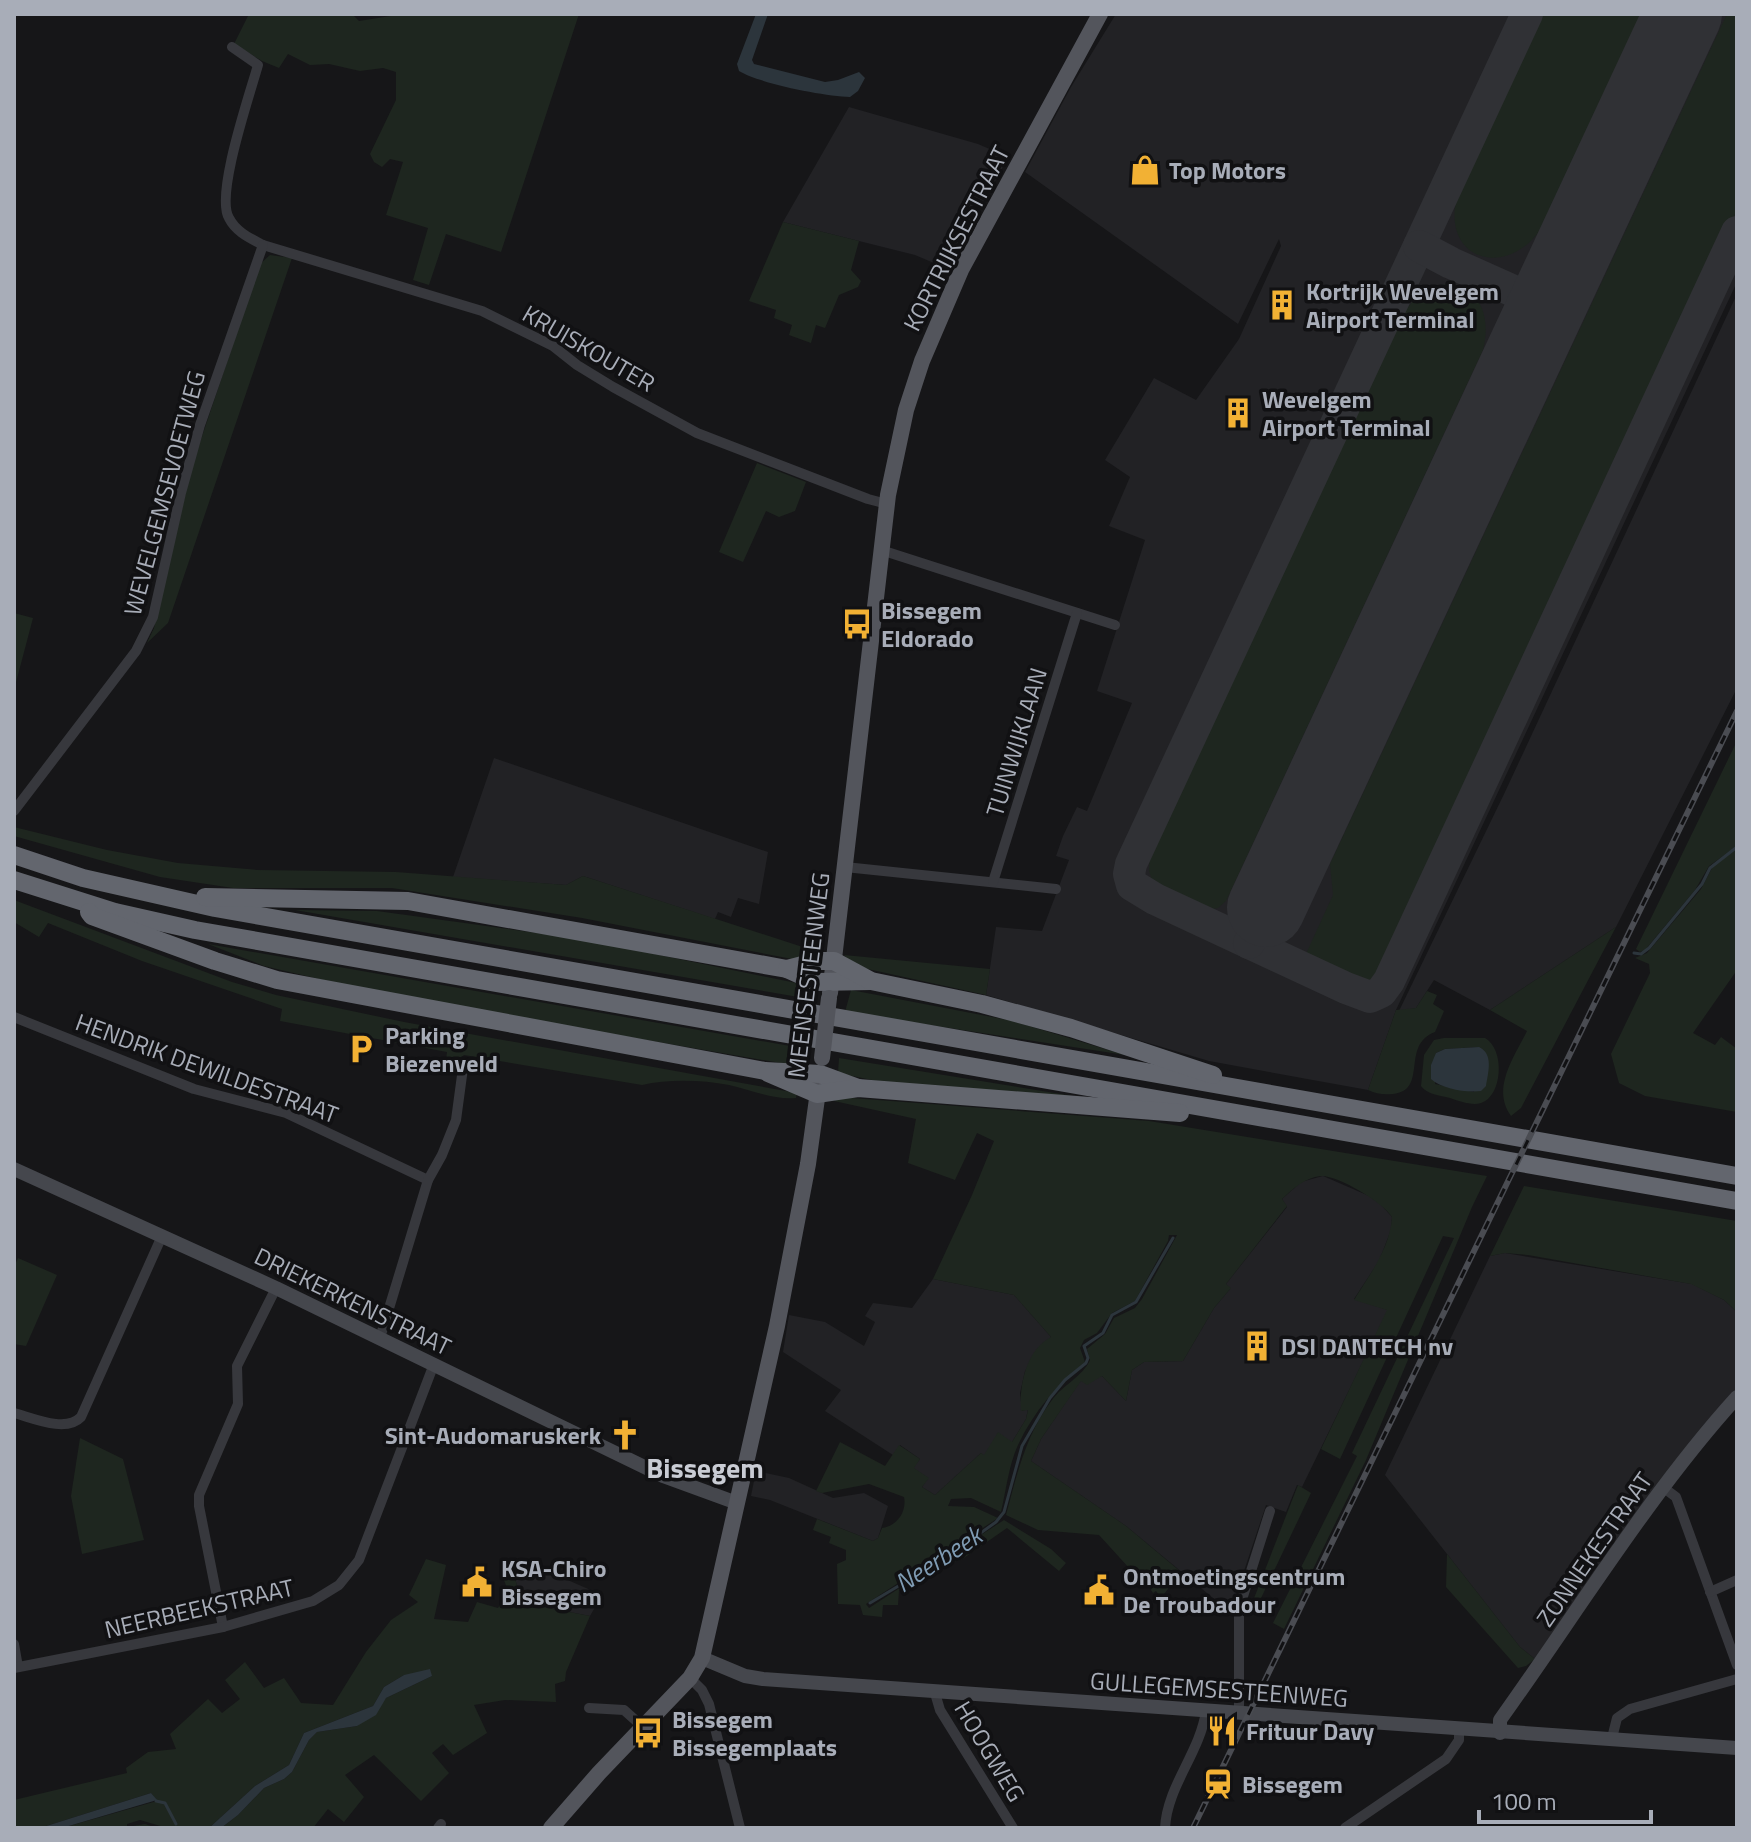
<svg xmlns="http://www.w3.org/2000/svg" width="1751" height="1842" font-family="'Titillium Web',sans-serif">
<rect width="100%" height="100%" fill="#161618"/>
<g fill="#222225">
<polygon points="1116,14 1737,14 1737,282 1396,1010 1368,1090 1209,1061 986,995 996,927 1042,931 1069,860 1056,856 1063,836 1077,807 1087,811 1132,703 1097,691 1145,540 1109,526 1130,477 1105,460 1154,378 1196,400 1239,339 1281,246 1279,239 1238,324 1025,172 1071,87"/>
<polygon points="849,107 978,144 1008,157 948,269 915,255 783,222"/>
<polygon points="1737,294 1737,688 1616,927 1490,1010 1434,980 1416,1008 1399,1011 1505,792"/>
<polygon points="494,758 768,852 759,904 738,898 731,917 718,912 715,919 583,876 566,885 453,877"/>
<polygon points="1323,1176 1376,1199 1392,1217 1391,1230 1379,1261 1354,1299 1388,1310 1302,1487 1297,1485 1286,1512 1266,1505 1235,1598 1234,1608 1219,1603 1126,1526 1031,1461 1041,1439 1081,1380 1102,1376 1126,1401 1132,1370 1144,1362 1183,1361 1214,1308 1230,1289 1226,1284 1287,1207 1282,1199 1301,1182"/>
<polygon points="1505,1253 1692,1284 1724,1300 1737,1312 1737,1390 1718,1410 1535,1659 1520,1647 1385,1475 1490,1256"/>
<polygon points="933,1279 1014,1295 1051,1337 1025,1371 1020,1393 1022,1411 1028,1409 1026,1419 1012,1442 984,1456 981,1453 935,1495 922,1487 928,1478 913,1468 920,1459 900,1445 893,1455 825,1411 841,1390 783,1352 789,1315 825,1322 864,1346 875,1322 865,1316 873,1303 912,1308"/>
<polygon points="756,1471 789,1478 833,1498 864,1493 888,1506 878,1538 873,1541 770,1500 751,1496"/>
<polygon points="547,1571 602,1595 590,1616 522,1603 514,1575 518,1578"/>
</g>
<g fill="#1e261f" fill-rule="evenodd">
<polygon points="249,14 352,14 359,21 403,14 579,14 501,252 446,234 429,285 413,280 428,228 386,215 403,162 390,159 382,167 374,162 370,154 396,100 396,72 383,68 360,71 329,64 310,65 288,54 279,68 262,61 234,44"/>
<path d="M1543 14H1641L1540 230C1508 277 1444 262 1456 201Z"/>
<polygon points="1727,14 1737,14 1737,210 1382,973 1370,983 1362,983 1305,956 1333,895 1330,864"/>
<polygon points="783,222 859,241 851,270 861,281 858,287 839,295 825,328 816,325 811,343 789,335 792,325 774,318 776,310 749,301"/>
<polygon points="270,255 292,258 168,623 147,643 154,628 192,466 260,264"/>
<path d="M1446 284C1482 285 1491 320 1483 350L1226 901 1218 908 1206 910 1163 890 1152 880 1149 871 1150 849 1383 348C1400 320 1410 290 1446 284Z"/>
<polygon points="757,463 806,482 795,511 779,517 766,511 743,562 719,552"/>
<polygon points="14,613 33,618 14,690"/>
<polygon points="1737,741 1737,846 1709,866 1695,890 1645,950 1640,952 1636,949"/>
<polygon points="14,827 107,850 178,863 258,870 396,872 566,885 583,876 815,951 814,955 792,959 582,918 392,888 233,888 160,877 14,836"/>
<polygon points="1737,849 1737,970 1693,1033 1715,1045 1721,1037 1737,1049 1737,1112 1645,1096 1619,1083 1611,1054 1650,973 1649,964 1635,958 1647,953 1701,889 1713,866"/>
<path d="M14 900 232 982 276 995 404 1022 797 1093 796 1098C773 1100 752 1090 729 1085 702 1080 669 1079 642 1085L464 1055 455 1063 446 1060 447 1052 280 1021 282 1009 142 961 48 923 39 937 14 922Z"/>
<polygon points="295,910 377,911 581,939 811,986 810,999"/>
<path d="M1616 927 1521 1108 1511 1116C1491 1089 1514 1057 1527 1031L1490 1010Z"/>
<polygon points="208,944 807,1049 803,1061 792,1065 391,996 264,966"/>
<polygon points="844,955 990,969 986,995 854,966"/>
<polygon points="851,990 1013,1021 1125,1055 845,1012"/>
<path d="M1427 991 1437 995 1433 1004 1444 1011 1435 1032C1400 1045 1429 1090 1393 1094 1383 1095 1377 1094 1368 1090L1396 1010 1416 1008Z"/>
<path d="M1444 1038H1485C1505 1049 1503 1096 1481 1103 1472 1106 1459 1101 1450 1098 1439 1095 1428 1095 1421 1086L1424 1055 1434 1040ZM1479 1047 1474 1092 1435 1084 1436 1053 1445 1049Z"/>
<polygon points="839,1058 1098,1100 896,1085 838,1073"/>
<path d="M839 1097 1149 1121 1487 1176 1472 1207 1366 1460 1284 1629 1273 1623 1357 1456 1352 1453 1454 1238 1443 1236 1340 1459 1321 1449 1387 1310 1354 1300C1370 1274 1390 1248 1392 1217 1383 1202 1337 1175 1321 1176 1304 1178 1294 1188 1282 1199L1287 1206 1226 1284 1231 1288 1214 1308 1183 1361 1144 1362 1132 1370 1126 1401 1102 1376 1087 1385 1081 1381 1041 1439 1031 1461 1126 1526 1181 1572 1161 1598 1156 1591 1153 1593 1151 1590 1152 1588 1146 1578 1140 1580 1099 1535 1038 1530 1006 1515C1017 1474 1026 1434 1052 1400 1063 1385 1083 1376 1090 1360L1087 1349 1105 1334 1114 1318 1135 1308 1142 1299 1177 1235H1169L1168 1241 1135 1301 1112 1313 1097 1333 1084 1340 1080 1348 1085 1362C1057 1385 1034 1411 1018 1445 1009 1464 1006 1490 1001 1512L971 1498 951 1499 948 1506 974 1507 998 1518 866 1604 869 1608 1004 1520 1051 1549 1066 1563 1059 1571 1007 1528 961 1560 952 1562 899 1590 898 1605H883L882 1617 863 1615 860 1605 838 1604 837 1564 846 1560V1550L829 1543 831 1537 813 1530 817 1519 873 1541 878 1538 882 1528C897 1526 907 1512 904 1497L869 1484 822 1493 816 1491 840 1442 885 1466 899 1445 920 1459 914 1468 929 1478 922 1487 935 1495 981 1453 984 1455 998 1432 1012 1442 1026 1419 1028 1410 1021 1411C1019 1386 1026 1350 1051 1337L1014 1295 933 1279 972 1195 994 1141 977 1133 955 1180 908 1163 916 1119 834 1101Z"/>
<polygon points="1524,1186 1737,1221 1737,1312 1724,1300 1691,1284 1528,1255 1505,1253 1490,1256"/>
<polygon points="18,1258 57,1275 26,1346 14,1344 14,1267"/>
<polygon points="80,1438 123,1459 144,1540 82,1554 71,1496"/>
<polygon points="1298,1485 1311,1493 1254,1613 1251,1606"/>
<polygon points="1447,1554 1520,1647 1535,1659 1526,1666 1518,1668 1446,1587"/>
<polygon points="426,1559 446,1565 434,1619 468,1622 477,1602 498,1608 508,1591 504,1580 514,1575 522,1603 590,1616 566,1672 565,1681 555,1684 556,1702 505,1700 474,1705 487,1733 453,1755 443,1744 432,1753 449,1773 421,1801 374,1755 345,1775 364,1797 344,1822 328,1809 313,1828 221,1828 238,1815 264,1788 284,1779 292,1772 309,1740 317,1732 357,1726 386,1698 432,1676 404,1675 384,1687 373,1706 304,1733 289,1765 255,1786 209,1828 167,1828 140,1820 127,1824 127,1827 145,1824 157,1828 62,1828 157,1801 151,1793 40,1828 14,1828 14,1800 127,1773 126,1768 148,1752 176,1749 170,1734 208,1699 222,1713 240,1699 225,1680 245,1662 264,1688 284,1678 301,1703 333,1705 366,1652 391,1620 418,1602 409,1595"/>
</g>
<g fill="#2c353c">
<path d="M756 14H768L752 60 754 64 825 82 838 80 859 72 865 78 858 91 850 97C824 96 761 84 739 71L737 64Z"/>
<path d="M1479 1047C1494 1054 1488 1073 1486 1086L1481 1091C1466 1093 1442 1089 1431 1079V1065L1436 1053 1445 1049Z"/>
<polygon points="430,1669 432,1676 386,1698 376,1715 357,1726 317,1732 309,1740 292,1772 284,1779 264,1788 238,1815 221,1828 209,1828 255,1786 289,1765 304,1733 373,1706 384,1687 404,1675"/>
<polygon points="151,1793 157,1800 62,1828 40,1828"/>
</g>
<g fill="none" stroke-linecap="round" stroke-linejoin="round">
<g stroke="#2c353c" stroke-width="3">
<polyline points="1634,953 1641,954 1649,948 1702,884 1710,868 1737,847"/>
<polyline points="870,1603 947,1557 996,1522 1004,1512 1022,1446 1050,1398 1065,1380 1086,1363 1088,1358 1084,1346 1103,1333 1112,1315 1136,1302 1173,1238"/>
<polyline points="156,1801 165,1803 176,1824"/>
</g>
<g stroke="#303135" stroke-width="32">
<polyline points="1527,14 1131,864 1129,874 1132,885 1155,899 1346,988 1370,997 1381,992 1389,981 1737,232"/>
<polyline points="1419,246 1451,263 1547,306"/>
<polyline points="1249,943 1266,908"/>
</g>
<polyline stroke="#303135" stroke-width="78" points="1266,908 1683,14"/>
<g stroke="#37383d" stroke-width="10">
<path d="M232 47 258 65C250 94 215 195 229 218 236 232 250 238 263 245L482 311 553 346 577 365 613 387 697 433 868 499 887 504"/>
<polyline points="881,550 1115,625"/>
<polyline points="14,811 136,651 153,617 181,493 200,425 263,245"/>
<polyline points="845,867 1056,889"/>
<polyline points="993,882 1077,613"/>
<polyline points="14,1017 194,1089 286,1113 428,1180"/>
<polyline points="380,1338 428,1180 442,1155 456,1120 463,1068"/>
<path d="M14 1413C33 1418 66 1433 81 1417L162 1236"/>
<polyline points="1664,1488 1676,1497 1737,1665"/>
<polyline points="1710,1592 1737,1580"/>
<polyline points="223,1627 199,1506 199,1495 238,1404 237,1366 276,1288"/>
<polyline points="14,1644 18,1667"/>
<polyline points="14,1668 223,1627 313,1601 339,1585 359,1560 434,1364"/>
<polyline points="690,1678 702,1690 709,1704 740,1828"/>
<polyline points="935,1693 940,1710 1013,1828"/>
<polyline points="589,1708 624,1710 643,1727"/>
<polyline points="1239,1712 1239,1609 1270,1511"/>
<polyline points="1612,1738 1617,1718 1630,1709 1737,1679"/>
<polyline points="438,1828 441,1824"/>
<path d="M1165 1828C1167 1786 1200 1753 1206 1711"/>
<polyline points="1345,1828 1446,1759 1459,1740 1459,1729"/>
</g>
<g stroke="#45474d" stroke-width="14">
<polyline points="14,1169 276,1288 663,1476 737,1503"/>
<polyline points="702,1658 745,1676 763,1679 1737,1748"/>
<path d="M1500 1733V1720C1576 1614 1650 1493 1737 1397"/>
</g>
<g stroke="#53555c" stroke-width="16">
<polyline points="830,993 888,495 906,410 922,361 961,270 1100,14"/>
<polyline points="551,1828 599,1773 690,1678 702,1658 777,1326 808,1164 819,1084"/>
</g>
<g stroke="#63666e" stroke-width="18">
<polyline points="14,855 83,878 215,908 1737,1176"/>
<polyline points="14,880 115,912 195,930 1737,1201"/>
<polyline points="205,897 408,901 787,969 816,982 871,981"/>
<polyline points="89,912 92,916 215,961 277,980 765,1071 820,1074 858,1088"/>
<polyline points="787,969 818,961 834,961 871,981 982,1004 1071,1028 1213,1075"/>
<polyline points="768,1073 817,1094 858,1088 1180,1113"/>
</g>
<g stroke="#4a4c52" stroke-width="6">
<polyline id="rail" points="1193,1828 1737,711"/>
</g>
<use href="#rail" stroke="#111113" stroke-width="3" stroke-dasharray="9" stroke-linecap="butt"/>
<polyline stroke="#53555c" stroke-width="16" points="822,1058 829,998"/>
</g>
<defs>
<g id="shop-bare" transform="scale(2.4)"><path d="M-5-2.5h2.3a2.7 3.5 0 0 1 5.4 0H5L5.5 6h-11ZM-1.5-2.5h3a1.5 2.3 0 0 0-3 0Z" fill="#f2b134" stroke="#111113" stroke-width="2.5" paint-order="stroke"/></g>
<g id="building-bare" transform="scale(2.4)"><path d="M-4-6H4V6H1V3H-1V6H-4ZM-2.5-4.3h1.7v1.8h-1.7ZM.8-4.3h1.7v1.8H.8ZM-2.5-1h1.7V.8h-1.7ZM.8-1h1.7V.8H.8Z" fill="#f2b134" stroke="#111113" stroke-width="2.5" paint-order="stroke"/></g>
<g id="bus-bare" transform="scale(2.4)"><path d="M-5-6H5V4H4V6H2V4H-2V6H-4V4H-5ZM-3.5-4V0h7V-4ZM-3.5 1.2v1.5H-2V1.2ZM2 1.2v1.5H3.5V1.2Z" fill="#f2b134" stroke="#111113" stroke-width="2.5" paint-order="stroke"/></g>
<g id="parking-bare" transform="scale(2.4)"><path d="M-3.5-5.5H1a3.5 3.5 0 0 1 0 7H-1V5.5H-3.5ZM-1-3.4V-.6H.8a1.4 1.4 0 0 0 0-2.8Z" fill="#f2b134" stroke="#111113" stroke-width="2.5" paint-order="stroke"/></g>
<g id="church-bare" transform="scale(2.4)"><path d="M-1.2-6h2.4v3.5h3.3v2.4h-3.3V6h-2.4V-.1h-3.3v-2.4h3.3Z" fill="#f2b134" stroke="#111113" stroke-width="2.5" paint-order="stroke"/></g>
<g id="civic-bare" transform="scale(2.4)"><path d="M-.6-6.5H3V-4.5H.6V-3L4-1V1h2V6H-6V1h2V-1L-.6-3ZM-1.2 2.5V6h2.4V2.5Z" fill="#f2b134" stroke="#111113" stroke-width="2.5" paint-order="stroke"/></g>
<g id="restaurant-bare" transform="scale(2.4)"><path d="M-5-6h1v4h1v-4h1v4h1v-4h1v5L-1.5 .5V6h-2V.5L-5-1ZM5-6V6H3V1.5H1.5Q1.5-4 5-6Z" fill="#f2b134" stroke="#111113" stroke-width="2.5" paint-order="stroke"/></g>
<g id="station-bare" transform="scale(2.4)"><path d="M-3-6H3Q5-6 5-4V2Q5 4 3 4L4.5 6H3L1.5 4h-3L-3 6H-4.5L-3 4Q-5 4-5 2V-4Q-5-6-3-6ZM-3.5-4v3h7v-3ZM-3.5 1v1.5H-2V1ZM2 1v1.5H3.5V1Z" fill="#f2b134" stroke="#111113" stroke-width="2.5" paint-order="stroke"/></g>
</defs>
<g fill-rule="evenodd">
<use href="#shop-bare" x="1145" y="170"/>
<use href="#building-bare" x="1282" y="305"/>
<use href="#building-bare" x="1238" y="413"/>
<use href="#bus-bare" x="857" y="624"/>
<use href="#parking-bare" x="361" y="1049"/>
<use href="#building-bare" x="1257" y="1346"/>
<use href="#church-bare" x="625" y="1435"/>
<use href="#civic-bare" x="477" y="1582"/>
<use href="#civic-bare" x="1099" y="1590"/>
<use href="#restaurant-bare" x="1222" y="1731"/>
<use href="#bus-bare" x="648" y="1733"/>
<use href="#station-bare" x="1218" y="1784"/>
</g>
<g text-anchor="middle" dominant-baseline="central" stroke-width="7" stroke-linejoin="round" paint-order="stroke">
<g font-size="24" font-weight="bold" fill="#a8adb8" stroke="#111113" text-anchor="start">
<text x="1169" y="170">Top Motors</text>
<text x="1306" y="291">Kortrijk Wevelgem<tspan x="1306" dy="28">Airport Terminal</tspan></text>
<text x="1262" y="399">Wevelgem<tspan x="1262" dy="28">Airport Terminal</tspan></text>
<text x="881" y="610">Bissegem<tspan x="881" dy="28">Eldorado</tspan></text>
<text x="385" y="1035">Parking<tspan x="385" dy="28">Biezenveld</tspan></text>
<text x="1281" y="1346">DSI DANTECH nv</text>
<text x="601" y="1435" text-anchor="end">Sint-Audomaruskerk</text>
<text x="501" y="1568">KSA-Chiro<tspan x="501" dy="28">Bissegem</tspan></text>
<text x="1123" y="1576">Ontmoetingscentrum<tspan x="1123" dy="28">De Troubadour</tspan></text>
<text x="672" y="1719">Bissegem<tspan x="672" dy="28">Bissegemplaats</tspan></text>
<text x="1246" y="1731">Frituur Davy</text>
<text x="1242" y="1784">Bissegem</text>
</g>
<g font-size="24" fill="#a8adb8" stroke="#111113">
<text transform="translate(956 238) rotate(-63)">KORTRIJKSESTRAAT</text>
<text transform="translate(589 348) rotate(30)">KRUISKOUTER</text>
<text transform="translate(164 493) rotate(-75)">WEVELGEMSEVOETWEG</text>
<text transform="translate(1016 742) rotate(-73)">TUINWIJKLAAN</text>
<text transform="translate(808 975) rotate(-83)">MEENSESTEENWEG</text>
<text transform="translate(207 1068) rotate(20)">HENDRIK DEWILDESTRAAT</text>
<text transform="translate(353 1301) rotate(26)">DRIEKERKENSTRAAT</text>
<text transform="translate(1594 1549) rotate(-55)">ZONNEKESTRAAT</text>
<text transform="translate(199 1608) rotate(-13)">NEERBEEKSTRAAT</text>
<text transform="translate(1219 1689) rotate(4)">GULLEGEMSESTEENWEG</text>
<text transform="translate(990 1751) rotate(59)">HOOGWEG</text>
</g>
<g font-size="26" font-style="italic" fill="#7f9bb3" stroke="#111113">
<text transform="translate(938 1559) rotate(-33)">Neerbeek</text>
</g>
<g font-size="28" font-weight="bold" fill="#c9ccd4" stroke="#111113">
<text x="705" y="1467">Bissegem</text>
</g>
</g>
<rect width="1751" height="1842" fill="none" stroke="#a8adb8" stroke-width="32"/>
<path d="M1479 1810v12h172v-12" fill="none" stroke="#a8adb8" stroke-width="4"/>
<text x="1491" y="1810" font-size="24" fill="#a8adb8" stroke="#111113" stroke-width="6" paint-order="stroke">100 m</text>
</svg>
